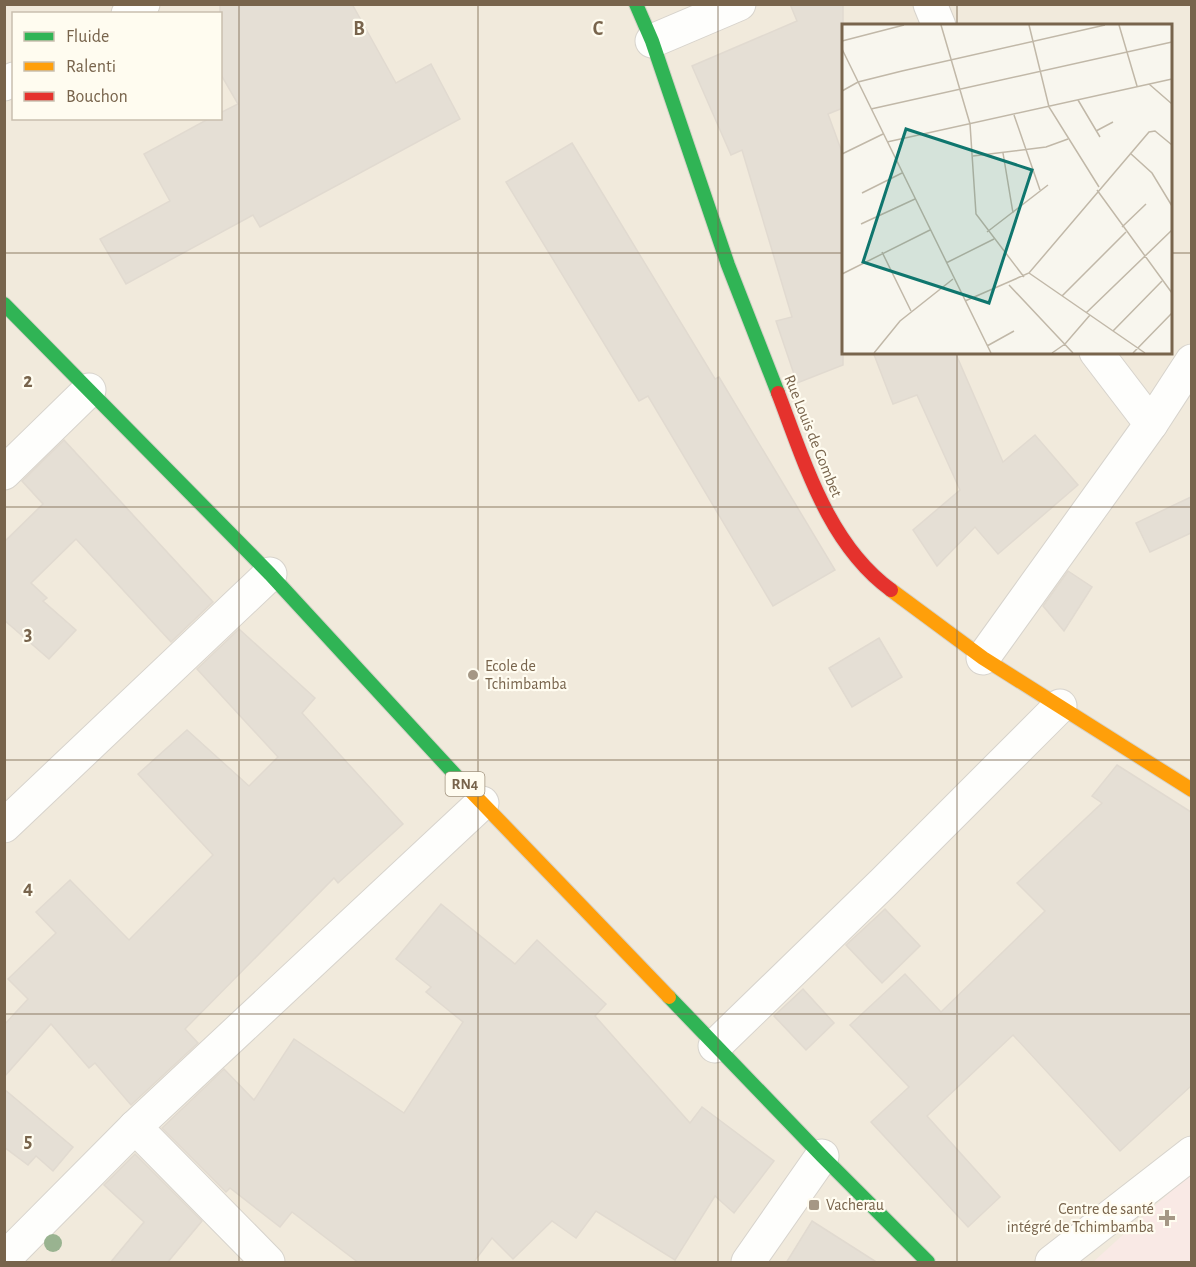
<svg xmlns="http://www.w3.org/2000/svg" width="1196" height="1267" font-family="'Alegreya Sans',sans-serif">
<rect width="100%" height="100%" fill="#f8f6ee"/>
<path fill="#f1eadc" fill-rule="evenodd" d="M5 5H1191V1262H5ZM14 14H220V118H14ZM844 26H1170V352H844Z"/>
<polygon fill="#f9e9e5" points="1191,1173 1191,1262 1093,1262"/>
<g fill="#e5dfd5" stroke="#e1dad0" stroke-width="1.5">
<polygon points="220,4 352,4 396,83 431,64 460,119 260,227 253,215 126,284 100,239 170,201 144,154 210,118 220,118 220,113 238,104 220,73"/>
<polygon points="790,4 843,4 843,108 828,114 843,155 843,365 797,383 776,321 792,317 742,150 731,155 692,66 797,21"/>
<polygon points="572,143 715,379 719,377 835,570 773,606 648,396 639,401 506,182"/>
<polygon points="873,352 955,352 1003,462 1035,435 1078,485 998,554 975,527 937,566 913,530 960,490 917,395 893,404"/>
<polygon points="64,440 213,602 171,642 76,539 31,583 47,598 43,601 76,630 49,659 4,620 4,542 43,504 22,481"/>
<polygon points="1191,497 1191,533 1150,552 1136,523"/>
<polygon points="1068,571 1092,587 1064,631 1043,606"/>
<polygon points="239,629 315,698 302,713 403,824 338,883 334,878 185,1029 198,1043 131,1105 95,1063 89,1068 51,1024 4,1077 4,1025 28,999 8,979 56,933 36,912 70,880 129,940 213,855 138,774 187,730 249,786 278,757 197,669"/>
<polygon points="879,638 902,677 852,707 829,668"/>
<polygon points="1117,765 1191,812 1191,1086 1120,1151 1013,1035 927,1116 1000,1197 968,1227 871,1122 909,1087 850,1025 905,974 941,1012 1045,911 1017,883 1102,803 1092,796"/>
<polygon points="441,904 515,964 537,940 606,1004 595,1016 690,1123 702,1107 774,1161 734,1213 715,1196 675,1260 596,1211 576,1238 552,1221 513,1259 492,1238 473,1263 359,1263 292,1212 280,1227 230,1188 226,1192 162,1128 224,1069 254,1100 294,1039 404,1113 463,1022 426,992 431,987 396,959"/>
<polygon points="885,909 920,946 882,983 846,945"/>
<polygon points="803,989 834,1023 806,1050 774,1016"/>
<polygon points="4,1089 73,1147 53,1171 36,1156 28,1165 4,1147"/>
<polygon points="135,1154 202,1221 167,1263 110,1263 144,1222 104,1185"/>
<polygon points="812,1221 878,1263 786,1263"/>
</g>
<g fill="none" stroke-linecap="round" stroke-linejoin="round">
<g stroke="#d7d3cc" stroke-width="35">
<g id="street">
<polyline points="930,4 939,26"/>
<polyline points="128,14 143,4"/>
<polyline points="652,41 739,4"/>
<polyline points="4,84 14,79"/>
<polyline points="1096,352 1151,424"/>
<polyline points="4,473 89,390"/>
<polyline points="983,658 1151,424 1192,361"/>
<polyline points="4,826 270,574"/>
<polyline points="715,1046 883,883 1060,706"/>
<polyline points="135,1127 268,1262"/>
<polyline points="4,1259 135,1127 482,803"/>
<polyline points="748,1262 822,1156"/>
<polyline points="1052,1262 1192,1153"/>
</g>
</g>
<g stroke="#d6d2c8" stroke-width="16">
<g id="fast">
<polyline points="636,4 652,41 728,265 778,393"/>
<polyline points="4,304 270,574 459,779"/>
<polyline points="669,997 822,1156 928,1262"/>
</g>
</g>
<g stroke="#d6d2c8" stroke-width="16">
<g id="slow">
<polyline points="891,590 983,658 1192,790"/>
<polyline points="459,779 669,997"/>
</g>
</g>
<g stroke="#d6d2c8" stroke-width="16">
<path id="jam" d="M778 393C805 463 828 544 891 590"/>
</g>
<use href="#street" stroke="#fefefc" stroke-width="33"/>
<use href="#fast" stroke="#30b455" stroke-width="14"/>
<use href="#slow" stroke="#ff9f0a" stroke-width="14"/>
<use href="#jam" stroke="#e5322d" stroke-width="14"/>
</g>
<circle fill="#99b390" cx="53" cy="1243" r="9"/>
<path fill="none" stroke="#78644c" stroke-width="1.5" stroke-opacity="0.55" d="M239 4V1262M478 4V1262M718 4V1262M957 4V26M4 253H844M1170 253H1192M957 352V1262M4 507H1192M4 760H1192M4 1014H1192"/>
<g fill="#a59785" stroke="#fffcf0" stroke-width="2">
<circle cx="473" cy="675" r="6"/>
<rect x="808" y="1199" width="12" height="12" rx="3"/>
<path d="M1164 1209h6v6h6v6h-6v6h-6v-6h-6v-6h6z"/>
</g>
<g text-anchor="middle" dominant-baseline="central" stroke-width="4.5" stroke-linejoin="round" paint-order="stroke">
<rect fill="#fffcf0" stroke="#a0927d" stroke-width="1.5" x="445.5" y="772" width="39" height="24" rx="4.5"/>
<g font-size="15" font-weight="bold" fill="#78644c">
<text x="465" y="784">RN4</text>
</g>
<g font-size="16" fill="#78644c" stroke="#fffcf0">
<text transform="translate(813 436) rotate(68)">Rue Louis de Gombet</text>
</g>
<g font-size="16" fill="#78644c" stroke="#fffcf0" text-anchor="start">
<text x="485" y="666">Ecole de<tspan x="485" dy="18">Tchimbamba</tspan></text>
<text x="826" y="1205">Vacherau</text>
<text x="1154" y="1209" text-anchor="end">Centre de santé<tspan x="1154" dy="18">intégré de Tchimbamba</tspan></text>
</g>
</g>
<g transform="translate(842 24)">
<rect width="330" height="330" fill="#f8f6ee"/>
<path fill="none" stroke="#c1b8a8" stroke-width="1.5" d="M99 1 128 100 134 190 182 253M187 1 207 83 257 163M277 1 295 62M0 17 62 1M0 25 149 329M307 60 330 80M0 67 16 58 60 47 263 1M236 76 258 113M29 85 330 18M172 91 198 166M254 107 271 98M45 118 330 55M161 129 171 189M288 129 310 149 330 182M0 130 41 110M131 132 204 123 226 115M255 166 330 269M20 169 60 149M19 200 73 175M280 203 304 180M145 208 206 161M40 228 69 287M104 239 152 215M187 249 303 329M0 250 88 206M167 261 231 329M220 272 284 208M123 277 187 249 307 108 313 107 330 121M244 289 330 206M271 307 320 257M145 322 172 307M32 329 58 297 111 255M210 329 223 320 248 291M291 329 330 289"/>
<path fill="#0f766e" fill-opacity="0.15" stroke="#0f766e" stroke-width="3" d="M64 105 190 146 147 279 21 238Z"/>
<rect width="330" height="330" fill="none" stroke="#78644c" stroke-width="3"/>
</g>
<g font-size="20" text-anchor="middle" font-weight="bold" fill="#78644c" stroke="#fffcf0" stroke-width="4.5" stroke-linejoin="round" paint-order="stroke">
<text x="359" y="35">B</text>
<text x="598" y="35">C</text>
<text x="28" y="387">2</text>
<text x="28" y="640">3</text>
<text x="28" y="894">4</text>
<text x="28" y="1147">5</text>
</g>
<rect width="1196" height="1267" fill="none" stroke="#78644c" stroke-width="12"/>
<rect x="12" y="12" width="210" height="108" fill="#fffcf0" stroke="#c9bfae" stroke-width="1.5"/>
<rect x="24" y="32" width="30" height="9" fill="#30b455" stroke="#c9bfae" stroke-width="1.5"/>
<text x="66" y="42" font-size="18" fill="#78644c">Fluide</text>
<rect x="24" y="62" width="30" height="9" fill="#ff9f0a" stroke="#c9bfae" stroke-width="1.5"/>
<text x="66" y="72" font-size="18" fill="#78644c">Ralenti</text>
<rect x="24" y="92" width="30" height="9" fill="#e5322d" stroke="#c9bfae" stroke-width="1.5"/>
<text x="66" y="102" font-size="18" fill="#78644c">Bouchon</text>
</svg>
